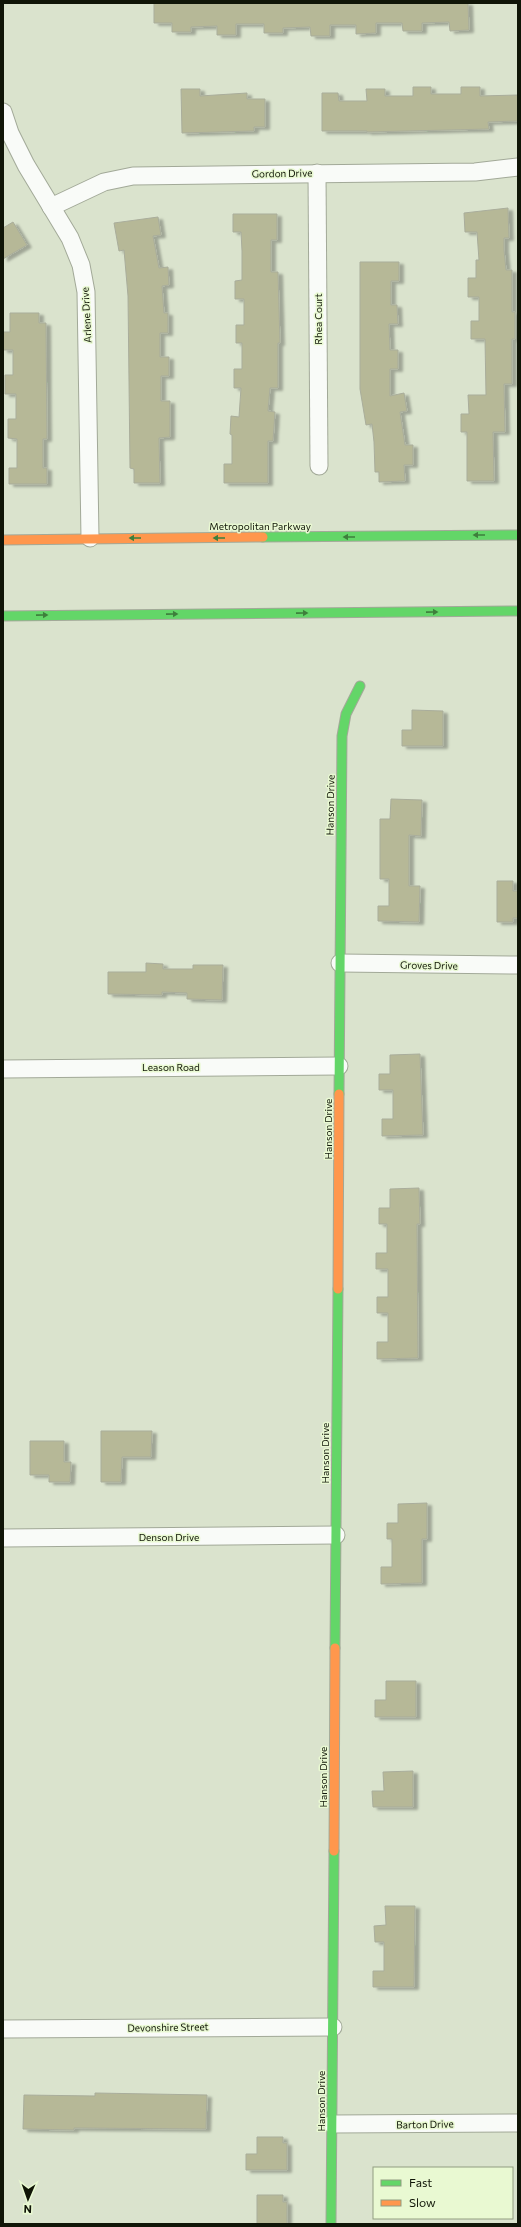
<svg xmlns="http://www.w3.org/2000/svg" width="521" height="2227" font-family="Commissioner,sans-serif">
<defs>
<filter id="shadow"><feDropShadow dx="4.5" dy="2.5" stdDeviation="1" flood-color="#0004"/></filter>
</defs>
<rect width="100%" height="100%" fill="#dae3cd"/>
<g fill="#b6b897" stroke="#a9ad9b" filter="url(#shadow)">
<polygon points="154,3 468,3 469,30 450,31 449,22 422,23 422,31 403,31 402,23 376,23 376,33 356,34 356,25 330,25 330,36 311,36 310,27 283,28 283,33 264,33 264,24 236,24 236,35 217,35 217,26 191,27 191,32 172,32 172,23 154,23"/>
<polygon points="413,87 431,87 431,94 461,94 461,87 480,87 480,96 518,95 518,121 488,122 489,129 367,132 367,131 322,131 322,93 338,93 339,101 367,101 366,89 385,89 385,96 413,96"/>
<polygon points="181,89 200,89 200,96 247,93 247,99 265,99 265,127 254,127 254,131 182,133"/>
<polygon points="508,208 509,238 504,238 504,250 506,270 512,270 512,312 515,312 515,339 512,339 512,384 504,384 505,432 493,432 494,481 467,481 467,432 461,432 461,414 469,414 468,395 486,395 485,339 471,339 471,321 479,321 479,297 468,297 468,278 476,278 476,260 479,260 477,232 465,232 464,213"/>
<polygon points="233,214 277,214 277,240 271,240 271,272 278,272 280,343 278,343 278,388 270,388 268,411 275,412 273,441 268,441 268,483 224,483 224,464 232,464 232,435 230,434 231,416 239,417 241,388 234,388 234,369 242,369 242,343 236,343 236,325 244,325 244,299 235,299 235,281 242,280 242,251 241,232 233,232"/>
<polygon points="158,217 161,235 153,236 159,268 168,267 169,285 162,286 164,313 168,313 168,333 160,333 160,357 169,357 169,376 161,376 161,401 170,401 170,437 159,438 160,483 134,483 134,469 130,468 128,296 124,250 119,251 114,223"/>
<polygon points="13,222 27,245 3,259 3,228"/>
<polygon points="360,262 399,262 399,281 391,281 391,305 397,305 398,324 389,324 390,350 398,350 398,369 390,369 390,396 404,393 407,411 400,412 405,445 413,445 413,465 404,465 405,481 379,482 379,472 375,472 374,442 372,424 366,425 360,389"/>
<polygon points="10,313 39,313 39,323 46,323 47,439 43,439 43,468 47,468 47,484 9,484 9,468 17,468 17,439 8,438 8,419 16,419 16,394 5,394 5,375 13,375 13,350 3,350 3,332 10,332"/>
<polygon points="412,710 443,711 443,746 402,746 402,730 412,730"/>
<polygon points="391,799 422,800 421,836 409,835 409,886 420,886 419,922 378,921 378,906 389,906 389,879 380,879 380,819 390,819"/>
<polygon points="497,881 513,881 513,891 518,891 518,918 513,918 513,922 497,922"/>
<polygon points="146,963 163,964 163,969 193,969 193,965 223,965 222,1000 187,999 187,993 162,992 162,995 108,994 108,972 146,972"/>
<polygon points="420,1054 423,1135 382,1136 382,1119 393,1119 393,1090 379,1090 379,1074 390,1074 390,1055"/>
<polygon points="419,1188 420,1224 417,1224 418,1358 377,1359 377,1342 388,1342 388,1313 377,1313 377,1297 388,1297 388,1269 376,1269 376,1253 387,1253 387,1224 379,1224 379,1208 390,1208 390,1189"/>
<polygon points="101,1431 152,1431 151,1457 122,1457 121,1482 101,1482"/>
<polygon points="30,1441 64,1441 64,1462 71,1462 70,1482 49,1482 49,1475 30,1475"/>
<polygon points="427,1503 427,1539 422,1539 422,1583 381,1584 381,1567 392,1567 392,1539 387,1539 387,1523 398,1523 398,1504"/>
<polygon points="386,1681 416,1681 416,1717 375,1717 375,1700 386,1700"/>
<polygon points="413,1771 413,1807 373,1807 372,1791 384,1791 383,1772"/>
<polygon points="385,1906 415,1906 414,1987 373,1987 373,1971 384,1971 384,1942 375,1942 374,1926 386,1925"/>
<polygon points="95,2093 207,2095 206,2129 74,2128 74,2130 23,2129 24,2095 95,2096"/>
<polygon points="257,2137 283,2137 283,2143 287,2143 287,2170 246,2170 246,2154 257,2154"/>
<polygon points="257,2195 283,2195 283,2202 287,2202 287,2224 257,2224"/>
</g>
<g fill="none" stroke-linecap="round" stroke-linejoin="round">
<g stroke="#a2a998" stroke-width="19">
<g id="street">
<polyline points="3,112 10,133 26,165 70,238 81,265 86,292 90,538"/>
<polyline points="317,173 319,466"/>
<polyline points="51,207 104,182 133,176 475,172 518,167"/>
<polyline points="340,963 518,965"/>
<polyline points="3,1069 339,1066"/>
<polyline points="3,1538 336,1535"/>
<polyline points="3,2029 333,2027"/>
<polyline points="332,2124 518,2123"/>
</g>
</g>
<g stroke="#a2a998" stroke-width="11">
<g id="fast">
<polyline points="263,537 518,535"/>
<polyline points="3,616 518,611"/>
<polyline points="339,1094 342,736 346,714 360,686"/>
<polyline points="335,1648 338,1289"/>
<polyline points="331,2224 334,1851"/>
</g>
</g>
<g stroke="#a2a998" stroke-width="11">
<g id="slow">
<polyline points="3,540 263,537"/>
<polyline points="338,1289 339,1094"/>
<polyline points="334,1851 335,1648"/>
</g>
</g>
<use href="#street" stroke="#f9fbf8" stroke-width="17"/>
<use href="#fast" stroke="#63d668" stroke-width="9"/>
<use href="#slow" stroke="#ff974d" stroke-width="9"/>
</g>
<defs><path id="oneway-solid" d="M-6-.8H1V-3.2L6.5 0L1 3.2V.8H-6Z"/></defs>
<g fill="#3e7f3c">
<use href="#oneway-solid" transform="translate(479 535) rotate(180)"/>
<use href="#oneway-solid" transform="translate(349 537) rotate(180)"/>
<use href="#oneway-solid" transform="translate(135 538) rotate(180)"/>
<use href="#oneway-solid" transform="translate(219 538) rotate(180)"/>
<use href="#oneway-solid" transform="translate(432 612) rotate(-1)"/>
<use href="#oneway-solid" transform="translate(302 613) rotate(-1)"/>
<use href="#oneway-solid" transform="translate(172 614) rotate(-1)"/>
<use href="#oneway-solid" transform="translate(42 615) rotate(-1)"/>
</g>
<g text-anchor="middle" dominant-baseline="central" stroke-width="3" stroke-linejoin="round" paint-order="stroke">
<g font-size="10" fill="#101507" stroke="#e9f9d2">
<text transform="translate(282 173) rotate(-1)">Gordon Drive</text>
<text transform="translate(86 315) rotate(-93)">Arlene Drive</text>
<text transform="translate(318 319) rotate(-90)">Rhea Court</text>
<text x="260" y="526">Metropolitan Parkway</text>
<text transform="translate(330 805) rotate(-89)">Hanson Drive</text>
<text transform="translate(429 965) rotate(1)">Groves Drive</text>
<text x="171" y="1067">Leason Road</text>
<text transform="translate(328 1129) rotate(-90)">Hanson Drive</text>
<text transform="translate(325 1453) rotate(-90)">Hanson Drive</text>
<text x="169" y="1537">Denson Drive</text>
<text transform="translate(323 1777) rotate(-90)">Hanson Drive</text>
<text transform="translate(168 2027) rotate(-1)">Devonshire Street</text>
<text transform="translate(321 2101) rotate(-90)">Hanson Drive</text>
<text transform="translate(425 2124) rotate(-1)">Barton Drive</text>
</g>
</g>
<rect width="521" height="2227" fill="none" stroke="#101507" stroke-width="8"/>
<rect x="373" y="2167" width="140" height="52" fill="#e9f9d2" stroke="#929e81"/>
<rect x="381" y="2180" width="20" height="6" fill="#63d668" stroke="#929e81"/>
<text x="409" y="2187" font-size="12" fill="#101507">Fast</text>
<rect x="381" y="2200" width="20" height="6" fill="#ff974d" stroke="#929e81"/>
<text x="409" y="2207" font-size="12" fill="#101507">Slow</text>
<g transform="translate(28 2199) rotate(182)" stroke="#e9f9d2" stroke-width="3" paint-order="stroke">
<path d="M0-3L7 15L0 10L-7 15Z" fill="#101507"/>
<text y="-6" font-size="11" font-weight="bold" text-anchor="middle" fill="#101507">N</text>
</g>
</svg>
